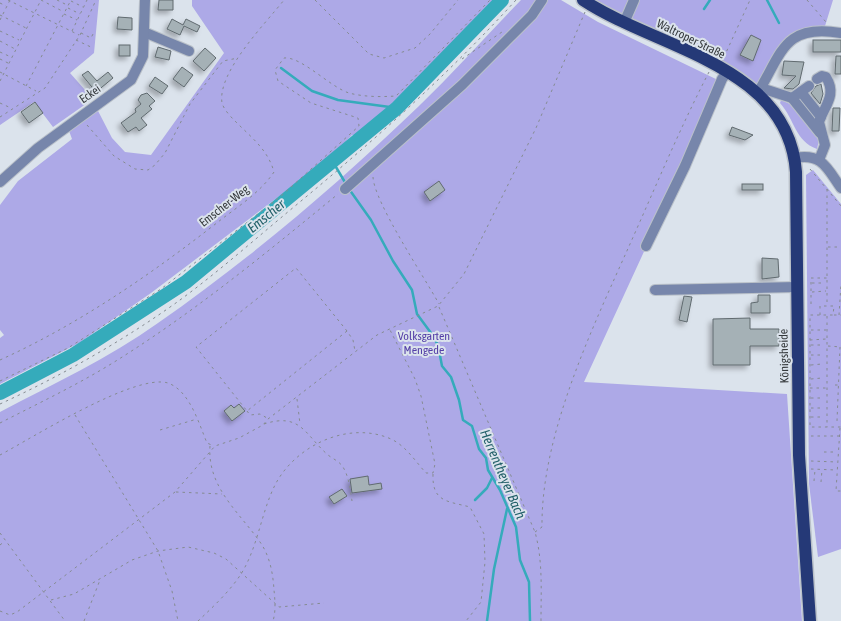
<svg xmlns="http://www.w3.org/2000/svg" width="841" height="621" font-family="'Asap Condensed',sans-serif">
<defs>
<filter id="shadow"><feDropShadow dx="-3.5" dy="3.5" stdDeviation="2.5" flood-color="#0004"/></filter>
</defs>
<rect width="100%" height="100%" fill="#dbe3ec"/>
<g fill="#ada9e7">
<polygon points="0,0 99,0 94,53 70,73 93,99 53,127 34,102 0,125"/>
<polygon points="192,0 496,0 402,98 359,137 352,135 331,157 151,293 79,343 0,384 0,338 4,335 0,330 0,205 18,181 72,139 68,128 96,107 112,138 125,152 151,155 224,53 192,6"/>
<path d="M521 0H561L598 22 722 82 584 382 787 394 802 621H0V412C53 384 109 358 158 323 250 259 338 184 419 106 454 72 487 35 521 0Z"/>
<path d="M583 0H833L825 26C776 33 775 53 757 94L727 72Z"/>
<path d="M781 100 790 104 819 140 817 149C795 141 795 120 780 103Z"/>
<polygon points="813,170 841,204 841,549 818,557 809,484 806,175"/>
</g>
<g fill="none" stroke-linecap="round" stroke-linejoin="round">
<g stroke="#35abbb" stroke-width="2.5">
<polyline points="767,0 779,23"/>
<polyline points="704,9 710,0"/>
<polyline points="281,68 312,91 338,100 397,108"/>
<polyline points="333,162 346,184"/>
<polyline points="349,189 371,220 393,261 412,290 417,314 431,333 438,345 442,366 451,377 459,400 463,420 472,426 479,449 486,458 488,470 500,490 516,527 520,560 529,582 530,621"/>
<polyline points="475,500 487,488 492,478"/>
<polyline points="487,621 494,569 507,509"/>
</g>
<polyline stroke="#35abbb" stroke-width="14" points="0,393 73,355 186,282 397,108 502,0"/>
</g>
<g fill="#a5b1b6" stroke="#606a6f" filter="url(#shadow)">
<polygon points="159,0 173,0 173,10 158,10"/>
<polygon points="118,17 132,18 132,30 117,29"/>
<polygon points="172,19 183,25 186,19 200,26 197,32 184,26 180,35 167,29"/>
<polygon points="751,35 761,40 753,61 740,55"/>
<rect x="813" y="40" width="28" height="12"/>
<rect x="119" y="45" width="11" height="11"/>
<polygon points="158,47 171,51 169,60 155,57"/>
<polygon points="205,48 216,58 204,71 193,61"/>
<polygon points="836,56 841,56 841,74 835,74"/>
<polygon points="784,61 804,62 799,84 793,89 784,88 796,76 782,75"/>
<polygon points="182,67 193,75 184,87 173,79"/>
<polygon points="88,71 97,81 108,72 113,78 96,92 82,75"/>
<polygon points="155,77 168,86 162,94 149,86"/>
<polygon points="821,84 823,94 820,104 811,93 816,86"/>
<polygon points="147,93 155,101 149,106 152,109 141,118 147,125 139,131 136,127 128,132 121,123 136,112 135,109 141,104 138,100 141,95"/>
<polygon points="35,102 43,113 29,123 21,112"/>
<polygon points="833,108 840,108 839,131 832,131"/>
<polygon points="732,127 753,135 745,140 729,135"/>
<polygon points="439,181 445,190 430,201 424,192"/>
<rect x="742" y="184" width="21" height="6"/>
<polygon points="762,258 778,259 779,277 762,279"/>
<polygon points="758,295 770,295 770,313 751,313 751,303 758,302"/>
<polygon points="684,296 692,297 687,322 679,320"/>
<polygon points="750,318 750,329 779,329 779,346 750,346 750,365 713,365 713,319"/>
<polygon points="239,404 245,411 232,421 224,411 231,405 234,408"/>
<polygon points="368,476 369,485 381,483 382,489 352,493 350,479"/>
<polygon points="342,489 347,496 334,504 329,497"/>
</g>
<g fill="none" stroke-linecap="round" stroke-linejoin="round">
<g stroke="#bac1c9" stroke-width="12">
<g id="minor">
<polyline points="624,23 634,0"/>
<polyline points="144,32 189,51"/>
<path d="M817 79 822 76 826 77C837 95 825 105 819 122L825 145 819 160"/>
<polyline points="761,88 792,98 809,86"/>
<polyline points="801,92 821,117"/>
<path d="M757 94C782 54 783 23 841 33"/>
<polyline points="792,98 820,133"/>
<path d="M795 158C822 153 827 168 841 188"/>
<polyline points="0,182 38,148 131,80 143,56 145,0"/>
<polyline points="345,189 462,85 532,15 542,0"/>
<polyline points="646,246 685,166 722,79 727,72"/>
<polyline points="655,290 797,287"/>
</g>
</g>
<g stroke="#bac1c9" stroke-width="15">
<path id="major" d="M583 0C657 49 788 64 796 172L799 455 810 621"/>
</g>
<g stroke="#858b91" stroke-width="1" stroke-dasharray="2.5 4" stroke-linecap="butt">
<polyline points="8,0 79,35"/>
<polyline points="41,0 64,12"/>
<polyline points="57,0 67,5"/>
<polyline points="315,0 369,54 384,58 415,48 430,34 458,0"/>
<polyline points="807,0 826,22"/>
<polyline points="71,1 83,7"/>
<polyline points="0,3 6,6"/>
<polyline points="68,8 80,14"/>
<polyline points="64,14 77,20"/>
<polyline points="0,15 26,28"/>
<polyline points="0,20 10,0"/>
<polyline points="0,31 19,40"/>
<polyline points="72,31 87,0"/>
<polyline points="81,33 91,38 94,32"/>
<polyline points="76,40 93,48"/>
<polyline points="0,41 15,49"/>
<polyline points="0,52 11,57"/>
<polyline points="724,57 750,0"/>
<polyline points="0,59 8,63"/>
<polyline points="462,59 502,32"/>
<polyline points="0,72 36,91"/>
<polyline points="0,81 41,0"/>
<polyline points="26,86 71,0"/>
<polyline points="0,103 11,108"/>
<polyline points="0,117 45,88 80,35 96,0"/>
<polyline points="87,125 114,156 135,169 148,170 155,165 165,153 190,104 223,61 238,58"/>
<polyline points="810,169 841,206"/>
<path d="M373 177C374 202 425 278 439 304"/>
<polyline points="827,189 827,306"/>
<polyline points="828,247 841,247"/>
<polyline points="812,283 821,283"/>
<polyline points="812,292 826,291"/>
<polyline points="811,304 811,278 827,278"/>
<path d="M439 307 535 532C543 561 541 591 541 621"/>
<polyline points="820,315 820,306 834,306 833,315 810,315 810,427 841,427"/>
<polyline points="834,315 841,315"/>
<polyline points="839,315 841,284"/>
<polyline points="827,316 827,427"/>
<polyline points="811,330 826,330"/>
<polyline points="347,331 247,411 196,347 296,268 347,331 353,340 355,351"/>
<polyline points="810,340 826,339"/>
<polyline points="811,345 822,345"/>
<polyline points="828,346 841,347"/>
<polyline points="840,347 837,421 841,421"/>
<polyline points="811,355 822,355"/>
<path d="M0 360C79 324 150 275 218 222 237 207 260 193 274 172 268 150 252 138 236 122 231 117 224 110 222 103 217 72 266 23 284 0"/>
<polyline points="811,365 822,364"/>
<polyline points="811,379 822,378"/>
<path d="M0 381 68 348 161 289 281 196 359 126 358 118 311 103 278 81 275 70 284 58C301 56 330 87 349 93 364 97 381 97 396 96L490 0"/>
<polyline points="835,385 841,385"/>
<polyline points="810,388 826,388"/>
<polyline points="811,398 822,398"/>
<polyline points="297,399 300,424"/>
<path d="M0 404C61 376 126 339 180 300 218 272 253 241 289 211 369 145 446 77 516 0"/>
<polyline points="811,408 822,408"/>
<polyline points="247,411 250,415 260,414 267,418"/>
<polyline points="75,415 158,551 172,591 178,621"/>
<polyline points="811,417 822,417"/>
<path d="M0 423C37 404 75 386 111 364 192 314 265 254 338 194"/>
<path d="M264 424C301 412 305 435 328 455 333 459 339 461 343 467 349 477 350 489 352 501"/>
<polyline points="840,428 836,491 841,491"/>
<polyline points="160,430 197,419"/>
<polyline points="811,436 841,436"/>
<path d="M210 446C207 487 239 512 260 542 270 556 273 574 274 590 275 600 276 611 273 621"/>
<polyline points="824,452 837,452"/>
<path d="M0 455C32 438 135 373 168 383 190 391 199 424 207 443L214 446"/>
<polyline points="811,461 837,462"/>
<polyline points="811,469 836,470"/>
<path d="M433 474C432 502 447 501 470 507L484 534 485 562 481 602 466 621"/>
<polyline points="814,481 815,470"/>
<polyline points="821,482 822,470"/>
<polyline points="176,492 222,494"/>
<path d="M535 532 542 527C541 434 593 327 630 244 656 186 680 128 709 72"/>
<polyline points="0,533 65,621"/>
<polyline points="0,545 5,541"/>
<polyline points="51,600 74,594 132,560 158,551 188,547 214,553 226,559 279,607 324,603"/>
<polyline points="0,611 10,615 17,612 175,492 215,446 239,438 263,425 268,419 377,335 438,306 464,274 536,128 585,12"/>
<polyline points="84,621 100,580"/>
<path d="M198 621C213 607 230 591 241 574 258 547 261 513 275 485 295 446 348 420 391 439 406 446 415 461 426 473H433L435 464 421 396 415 379 390 330"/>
</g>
<use href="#minor" stroke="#7786ab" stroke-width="10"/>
<use href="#major" stroke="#253977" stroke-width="12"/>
</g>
<g text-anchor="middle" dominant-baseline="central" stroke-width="4" stroke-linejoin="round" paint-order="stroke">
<g font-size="12" fill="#363a3d" stroke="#dbe3ec">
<text transform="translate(691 39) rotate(26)">Waltroper Straße</text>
<text transform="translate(90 94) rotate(-35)">Eckei</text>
<text transform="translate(224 206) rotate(-38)">Emscher-Weg</text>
<text transform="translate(784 356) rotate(-91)">Königsheide</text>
</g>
<g font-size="12" fill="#543fa7" stroke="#dbe3ec">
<text x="424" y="336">Volksgarten<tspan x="424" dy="14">Mengede</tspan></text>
</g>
<g font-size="14" font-style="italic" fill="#23616a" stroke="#dbe3ec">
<text transform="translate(266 216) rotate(-39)">Emscher</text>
<text transform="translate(503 474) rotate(67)">Herrentheyer Bach</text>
</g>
</g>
</svg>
